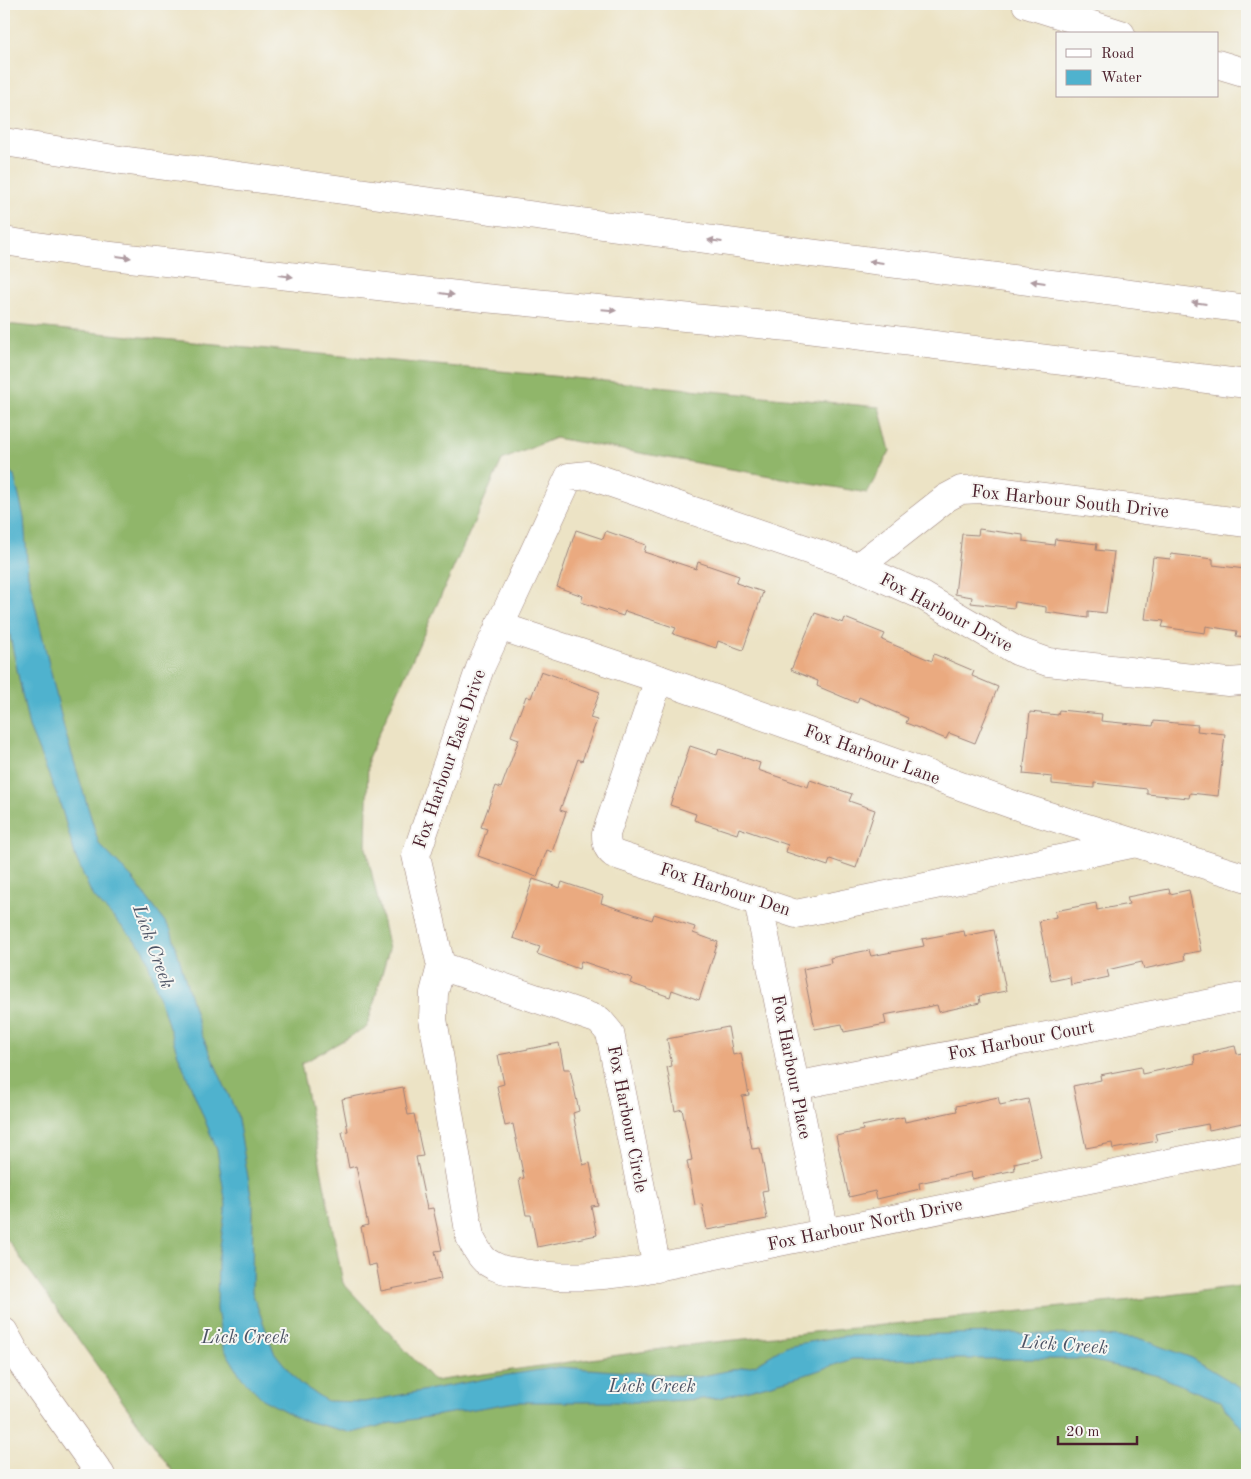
<svg xmlns="http://www.w3.org/2000/svg" width="1251" height="1479" font-family="'Old Standard TT',serif">
<rect width="100%" height="100%" fill="#f6f6f2"/>
<filter id="ink" filterUnits="userSpaceOnUse"><feTurbulence type="fractalNoise" baseFrequency=".02" numOctaves="2"/><feDisplacementMap in="SourceGraphic" scale="10" xChannelSelector="R" yChannelSelector="G"/><feConvolveMatrix kernelMatrix="1 2 1 2 8 2 1 2 1" color-interpolation-filters="sRGB"/></filter>
<filter id="wash" filterUnits="userSpaceOnUse"><feTurbulence type="fractalNoise" baseFrequency=".0096" numOctaves="4" result="noise"/><feDisplacementMap in="SourceGraphic" scale="20" xChannelSelector="R" yChannelSelector="G"/><feGaussianBlur stdDeviation="1.12" result="paint"/><feColorMatrix in="noise" values="0 0 0 0 0 0 0 0 0 0 0 0 0 0 0 0 0 1.4 0 .05"/><feComposite in="paint" operator="in"/></filter>
<g filter="url(#wash)">
<rect width="100%" height="100%" fill="#ece3c5"/>
<polygon fill="#90b66b" stroke="#6d6a4b" points="4,324 879,407 890,451 867,493 555,438 502,460 368,758 366,848 389,949 367,1027 301,1064 343,1283 434,1381 705,1343 1132,1300 1247,1285 1247,1475 175,1475 4,1235"/>
<polygon fill="#4fb2ce" stroke="#4c687c" points="4,464 14,476 24,517 28,575 64,728 99,844 133,879 171,930 201,1033 237,1114 253,1206 252,1292 274,1352 299,1383 327,1401 364,1402 495,1377 559,1367 698,1377 755,1365 786,1346 842,1336 999,1333 1092,1335 1141,1339 1192,1358 1238,1386 1247,1398 1247,1434 1220,1401 1159,1376 1085,1359 852,1359 805,1375 719,1398 649,1402 516,1402 386,1424 352,1433 302,1420 264,1400 242,1378 223,1347 217,1309 218,1260 226,1205 217,1150 177,1052 144,950 92,895 76,858 59,800 29,727 4,607"/>
<g id="blocks">
<g fill="#eaaa80">
<polygon points="979,529 1023,535 1023,541 1054,545 1055,539 1097,544 1096,550 1114,552 1106,613 1088,611 1088,618 1046,612 1046,607 1015,602 1014,608 971,603 972,597 955,594 962,534 978,535"/>
<polygon points="576,530 603,539 606,531 646,545 644,552 696,569 698,562 739,576 736,583 763,592 743,650 718,641 716,648 673,634 676,628 625,611 623,616 581,602 583,596 557,587"/>
<polygon points="1171,554 1213,559 1213,565 1245,569 1246,563 1247,563 1247,637 1236,636 1237,631 1206,626 1205,633 1162,627 1164,621 1145,619 1153,557 1170,559"/>
<polygon points="815,613 843,623 845,618 885,634 882,640 932,661 934,654 974,671 972,676 998,687 975,743 949,733 946,739 906,723 908,718 859,697 857,703 817,686 818,681 791,670"/>
<polygon points="541,671 600,692 590,718 597,720 582,761 578,759 560,810 566,812 552,852 547,850 537,877 478,856 487,829 481,827 496,786 501,788 519,739 511,736 526,696 531,698"/>
<polygon points="1059,710 1102,714 1101,721 1153,726 1154,721 1198,725 1197,731 1225,734 1218,796 1190,793 1189,798 1147,794 1147,789 1094,783 1094,788 1052,784 1052,777 1023,774 1030,712 1058,715"/>
<polygon points="690,746 717,755 719,749 760,763 758,770 808,787 810,780 852,794 849,801 875,810 856,868 830,859 828,866 786,852 788,845 739,828 737,834 694,820 696,814 670,805"/>
<polygon points="533,879 560,888 562,882 603,896 601,903 652,920 654,914 695,927 693,933 718,942 699,1000 672,990 670,997 630,983 632,978 581,961 579,969 537,954 540,947 513,938"/>
<polygon points="1169,889 1170,894 1189,890 1201,951 1184,954 1185,960 1144,969 1142,962 1107,970 1109,977 1071,985 1070,977 1051,981 1039,921 1056,917 1055,911 1096,903 1097,910 1129,904 1127,897"/>
<polygon points="994,930 1006,991 979,996 980,1003 939,1012 937,1005 884,1015 886,1024 844,1032 842,1024 815,1029 803,969 831,963 830,958 869,950 871,956 924,946 922,939 964,931 965,936"/>
<polygon points="728,1027 733,1055 741,1053 749,1095 742,1096 752,1149 760,1148 768,1190 762,1191 767,1219 707,1230 702,1204 695,1205 687,1161 692,1160 682,1109 675,1111 667,1067 672,1066 667,1039"/>
<polygon points="559,1043 564,1069 570,1069 579,1111 573,1113 583,1165 590,1163 598,1205 591,1206 597,1235 537,1247 531,1215 526,1215 519,1179 524,1178 513,1124 505,1126 497,1086 504,1084 498,1055"/>
<polygon points="1235,1046 1237,1054 1247,1052 1247,1122 1209,1130 1208,1124 1155,1134 1157,1141 1113,1149 1112,1143 1086,1148 1073,1086 1101,1080 1100,1075 1141,1067 1142,1074 1195,1063 1194,1055"/>
<polygon points="403,1087 408,1115 414,1114 423,1156 416,1157 427,1209 433,1208 442,1250 435,1251 441,1279 381,1291 376,1264 368,1266 361,1227 368,1225 356,1166 349,1168 342,1132 348,1131 342,1099"/>
<polygon points="998,1097 1000,1105 1028,1099 1041,1157 1014,1163 1015,1170 972,1179 971,1172 919,1183 920,1189 877,1199 875,1191 849,1197 836,1136 863,1130 862,1126 904,1117 905,1122 957,1111 956,1106"/>
</g>
</g>
</g>
<g filter="url(#ink)">
<use href="#blocks" fill-opacity="0" stroke="#9b8178" stroke-width="1"/>
<g fill="none" stroke-linecap="round" stroke-linejoin="round">
<g stroke="#9b8178" stroke-width="29">
<g id="minor">
<polyline points="1026,4 1121,34"/>
<polyline points="1217,64 1247,73"/>
<polyline points="858,567 946,498 961,490 982,489 1247,523"/>
<polyline points="499,626 659,679 1014,805 1247,878"/>
<path d="M659 679 606 834C606 843 607 849 614 854L796 914 1136 843"/>
<path d="M1247 682 1242 681 1228 682 1048 662 1017 651 923 596 858 567 588 475 569 477 480 668 416 855 441 966 434 993 433 1019 470 1237C474 1245 480 1257 487 1262 501 1271 507 1270 523 1273 565 1279 596 1277 637 1271L1247 1147"/>
<polyline points="758,901 825,1233"/>
<polyline points="441,966 599,1020 610,1033 657,1268"/>
<polyline points="795,1086 1247,996"/>
</g>
</g>
<g stroke="#9b8178" stroke-width="29">
<polyline id="secondary" points="4,1332 20,1361 101,1475"/>
</g>
<g stroke="#9b8178" stroke-width="29">
<g id="motorway">
<polyline points="4,142 121,160 810,253 1247,309"/>
<polyline points="4,241 76,252 484,298 799,328 1247,384"/>
</g>
</g>
<use href="#minor" stroke="#fff" stroke-width="28"/>
<use href="#secondary" stroke="#fff" stroke-width="28"/>
<use href="#motorway" stroke="#fff" stroke-width="28"/>
</g>
<defs><path id="oneway-solid" d="M-6-.8H1V-3.2L6.5 0L1 3.2V.8H-6Z" transform="scale(1.25)"/></defs>
<g fill="#ae9aa0">
<use href="#oneway-solid" transform="translate(715 241) rotate(-172)"/>
<use href="#oneway-solid" transform="translate(124 257) rotate(7)"/>
<use href="#oneway-solid" transform="translate(876 262) rotate(-173)"/>
<use href="#oneway-solid" transform="translate(286 276) rotate(7)"/>
<use href="#oneway-solid" transform="translate(1038 282) rotate(-173)"/>
<use href="#oneway-solid" transform="translate(447 294) rotate(7)"/>
<use href="#oneway-solid" transform="translate(1199 303) rotate(-173)"/>
<use href="#oneway-solid" transform="translate(609 310) rotate(5)"/>
</g>
</g>
<g text-anchor="middle" dominant-baseline="central" stroke-width="4" stroke-linejoin="round" paint-order="stroke">
<g font-size="18" fill="#4a1f2b" stroke="#f6f6f2">
<text transform="translate(1070 502) rotate(6)">Fox Harbour South Drive</text>
<text transform="translate(946 613) rotate(28)">Fox Harbour Drive</text>
<text transform="translate(872 755) rotate(20)">Fox Harbour Lane</text>
<text transform="translate(450 759) rotate(-71)">Fox Harbour East Drive</text>
<text transform="translate(725 890) rotate(18)">Fox Harbour Den</text>
<text transform="translate(1021 1041) rotate(-11)">Fox Harbour Court</text>
<text transform="translate(791 1067) rotate(79)">Fox Harbour Place</text>
<text transform="translate(627 1119) rotate(79)">Fox Harbour Circle</text>
<text transform="translate(865 1225) rotate(-12)">Fox Harbour North Drive</text>
</g>
<g font-size="19" font-style="italic" fill="#4c5264" stroke="#f6f6f2">
<text transform="translate(152 947) rotate(70)">Lick Creek</text>
<text x="245" y="1338">Lick Creek</text>
<text transform="translate(1064 1346) rotate(4)">Lick Creek</text>
<text x="652" y="1387">Lick Creek</text>
</g>
</g>
<rect width="1251" height="1479" fill="none" stroke="#f6f6f2" stroke-width="20"/>
<rect x="1056" y="32" width="162" height="65" fill="#f6f6f2" stroke="#b1a0a2"/>
<rect x="1066" y="49" width="25" height="8" fill="#ffffff" stroke="#b1a0a2"/>
<text x="1101" y="58" font-size="15" fill="#4a1f2b">Road</text>
<rect x="1066" y="70" width="25" height="15" fill="#4fb2ce" stroke="#b1a0a2"/>
<text x="1101" y="82" font-size="15" fill="#4a1f2b">Water</text>
<path d="M1058 1436v8h79v-8" fill="none" stroke="#4a1f2b" stroke-width="2.5"/>
<text x="1066" y="1436" font-size="15" fill="#4a1f2b" stroke="#f6f6f2" stroke-width="4" paint-order="stroke">20 m</text>
</svg>
